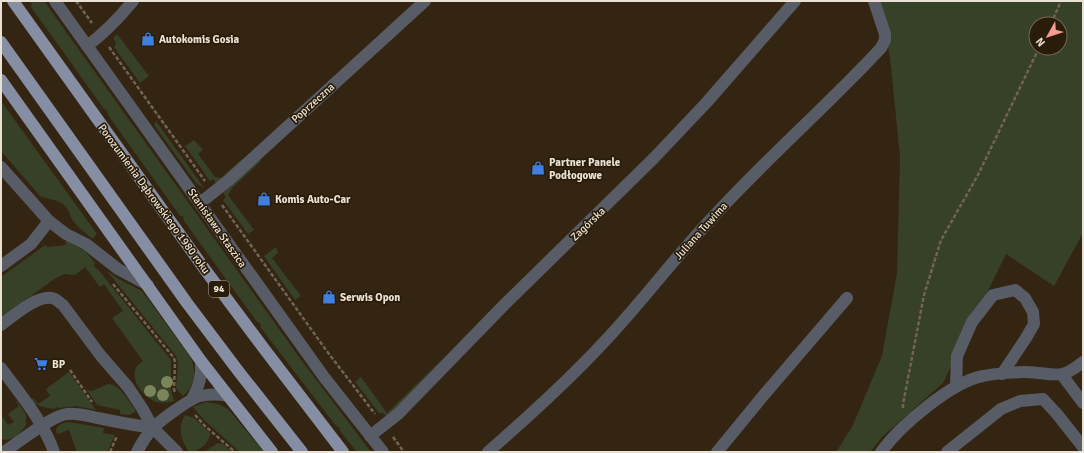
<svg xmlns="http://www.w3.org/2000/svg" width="1084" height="453" font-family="Signika,sans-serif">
<rect width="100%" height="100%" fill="#342512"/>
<g fill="#364127" fill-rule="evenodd">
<polygon points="26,1 44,1 302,361 371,452 357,452 340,431 340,428 336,426 261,328 260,323 257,322 184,221 183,216 180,216 108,115 107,110 104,109 31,7 32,4 30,2"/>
<path d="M879 1H1083V233L1054 286 1006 254 943 383 882 437 870 452H836L852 427 882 356 897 273 900 157 890 57ZM1036 24H1060V48H1036Z"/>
<polygon points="117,34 149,76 140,83 114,47 116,43 113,38"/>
<path d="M1 101 97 234 92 239C87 234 75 225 72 219 69 214 69 209 64 205 58 199 48 200 40 196L1 151Z"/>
<polygon points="156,121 204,188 196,183 154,125"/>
<polygon points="194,140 203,150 198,154 215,177 221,178 243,158 244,158 217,184 213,179 210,181 185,146"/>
<polygon points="259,159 261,161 233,187 228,195 254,230 248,234 223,200 226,197 223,193"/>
<path d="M67 240 85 251 95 263 94 266 101 273 171 360V390L174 401C166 403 159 404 152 400 142 395 130 379 136 368 137 365 140 363 143 361L112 318 123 311 104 284 100 287 85 267 75 275 64 274 56 278 1 317V277L45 245 48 247 66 245 65 242Z"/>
<polygon points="276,247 278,253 272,258 301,296 295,300 264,256"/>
<path d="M107 271 119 279 142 291 191 358C197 372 195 386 183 396L176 388 178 363 176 356Z"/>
<polygon points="446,355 387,417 383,413 379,413 355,382 361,377 387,413"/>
<path d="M69 372 96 410 76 406 58 408 57 407 54 409C46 408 36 406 31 400L33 398 38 404 50 396 46 389Z"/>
<path d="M108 384C120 384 128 401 135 409V412L129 415 120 414V410L97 405 87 390 92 391Z"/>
<path d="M17 401 26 415V425C20 434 12 442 1 439V415L8 425 14 422 8 414 19 406 16 402Z"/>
<polygon points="206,402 218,404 228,409 264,452 240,452 205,421 193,407"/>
<path d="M185 415 194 418 210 433C210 443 198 452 189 452 181 440 177 428 185 415Z"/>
<path d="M69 422 104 428 103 433 115 435 107 452H77L69 430 57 434 56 429C59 424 63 423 69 422Z"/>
<polygon points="218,443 223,444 232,452 204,452"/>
</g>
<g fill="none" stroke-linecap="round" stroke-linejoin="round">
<g stroke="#716453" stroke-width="2.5" stroke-dasharray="4 2" stroke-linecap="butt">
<polyline points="76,1 92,23"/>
<polyline points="1051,24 1061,1"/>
<polyline points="109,47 205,181"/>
<polyline points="222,205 326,350 375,414"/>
<polyline points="113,284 174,358 175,362 174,389 175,393"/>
<polyline points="70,370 92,402"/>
<polyline points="903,408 903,404 924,295 941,240 978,175 1039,48"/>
<polyline points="195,415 205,426 235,452"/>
<polyline points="393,437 404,452"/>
<polyline points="110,452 117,436"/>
</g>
<g stroke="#575c66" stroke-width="12">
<polyline points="55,1 324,377 383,452"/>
<path d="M87 46C105 33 119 18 133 1"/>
<polyline points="1,167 49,221 66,234 86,244 118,269 148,285"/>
<polyline points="200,203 229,180 425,1"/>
<polyline points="1,266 31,244 49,221"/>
<path d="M1 325C13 316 40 292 55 299 57 300 60 303 63 305L101 356 128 387 142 408 153 428 177 452"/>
<path d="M1 368C20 394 43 421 54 452"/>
<polyline points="1062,375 1083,403"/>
<polyline points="956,386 957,356 972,322 993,295 1015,290 1025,298 1033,312 1034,324 1026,338 1002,374"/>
<path d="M192 399C199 386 202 376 201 361"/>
<polyline points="370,436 398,414 504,305 654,158 707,102 795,1"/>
<path d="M4 452C18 443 52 415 67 414 77 413 88 416 98 418 116 422 134 425 153 428"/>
<path d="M137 452C141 444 146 436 152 429 159 421 191 398 200 396 210 394 219 394 228 396"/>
<path d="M488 452C528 417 568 381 604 342 642 302 675 257 713 217 767 158 827 106 881 48L885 40V34L874 1"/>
<polyline points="717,452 763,396 847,298"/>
<path d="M881 452C900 426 951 382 983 376 996 373 1009 373 1022 372 1032 371 1054 376 1062 374 1069 373 1078 366 1083 362"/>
<polyline points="947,452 1001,409 1020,401 1043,399 1057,414 1083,447"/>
</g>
<g stroke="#858ea3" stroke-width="12">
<polyline points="13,1 206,271 265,350 343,452"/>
<polyline points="1,42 187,303 239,372 302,452"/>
<polyline points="1,80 201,361 272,452"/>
</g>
</g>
<g fill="#7c845a">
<circle cx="167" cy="382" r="6"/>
<circle cx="150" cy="391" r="6"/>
<circle cx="163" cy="395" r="6"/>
</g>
<defs>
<g id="shop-bare" transform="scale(1.08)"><path d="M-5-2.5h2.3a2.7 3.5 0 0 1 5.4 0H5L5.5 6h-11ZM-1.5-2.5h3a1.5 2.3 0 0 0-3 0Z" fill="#3f7fe0" stroke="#291c08" stroke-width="2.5" paint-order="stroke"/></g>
<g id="supermarket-bare" transform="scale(1.08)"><path d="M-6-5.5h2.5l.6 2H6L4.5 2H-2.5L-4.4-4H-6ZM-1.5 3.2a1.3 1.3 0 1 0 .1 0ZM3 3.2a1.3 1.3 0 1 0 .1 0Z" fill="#3f7fe0" stroke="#291c08" stroke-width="2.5" paint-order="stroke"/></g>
</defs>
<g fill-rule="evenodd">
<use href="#shop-bare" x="148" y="39"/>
<use href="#shop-bare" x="538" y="168"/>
<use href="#shop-bare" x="264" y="199"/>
<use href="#shop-bare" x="329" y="297"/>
<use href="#supermarket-bare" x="41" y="364"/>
</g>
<g text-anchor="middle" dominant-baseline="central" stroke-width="3.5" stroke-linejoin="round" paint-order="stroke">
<rect fill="#291c08" stroke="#b0a698" stroke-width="1" x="209" y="281" width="20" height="16" rx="3"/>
<g font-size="10" font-weight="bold" fill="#eae1d5">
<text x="219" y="289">94</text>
</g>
<g font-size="11" font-weight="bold" fill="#eae1d5" stroke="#291c08" text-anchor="start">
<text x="159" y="39">Autokomis Gosia</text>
<text x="549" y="162">Partner Panele<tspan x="549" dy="13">Podłogowe</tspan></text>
<text x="275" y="199">Komis Auto-Car</text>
<text x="340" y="297">Serwis Opon</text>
<text x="52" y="364">BP</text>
</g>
<g font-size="11" fill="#eae1d5" stroke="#291c08">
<text transform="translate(313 103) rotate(-42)">Poprzeczna</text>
<text transform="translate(154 199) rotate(54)">Porozumienia Dąbrowskiego 1980 roku</text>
<text transform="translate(588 224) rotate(-44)">Zagórska</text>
<text transform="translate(217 228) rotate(55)">Stanisława Staszica</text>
<text transform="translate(701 231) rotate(-48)">Juliana Tuwima</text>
</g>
</g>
<rect width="1084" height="453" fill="none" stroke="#eae1d5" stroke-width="4"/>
<g transform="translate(1048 36) rotate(231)"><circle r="19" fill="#291c08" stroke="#766b5a"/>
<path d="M0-3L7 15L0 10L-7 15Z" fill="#f59c94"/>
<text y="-6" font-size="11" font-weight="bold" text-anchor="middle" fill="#eae1d5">N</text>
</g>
</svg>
